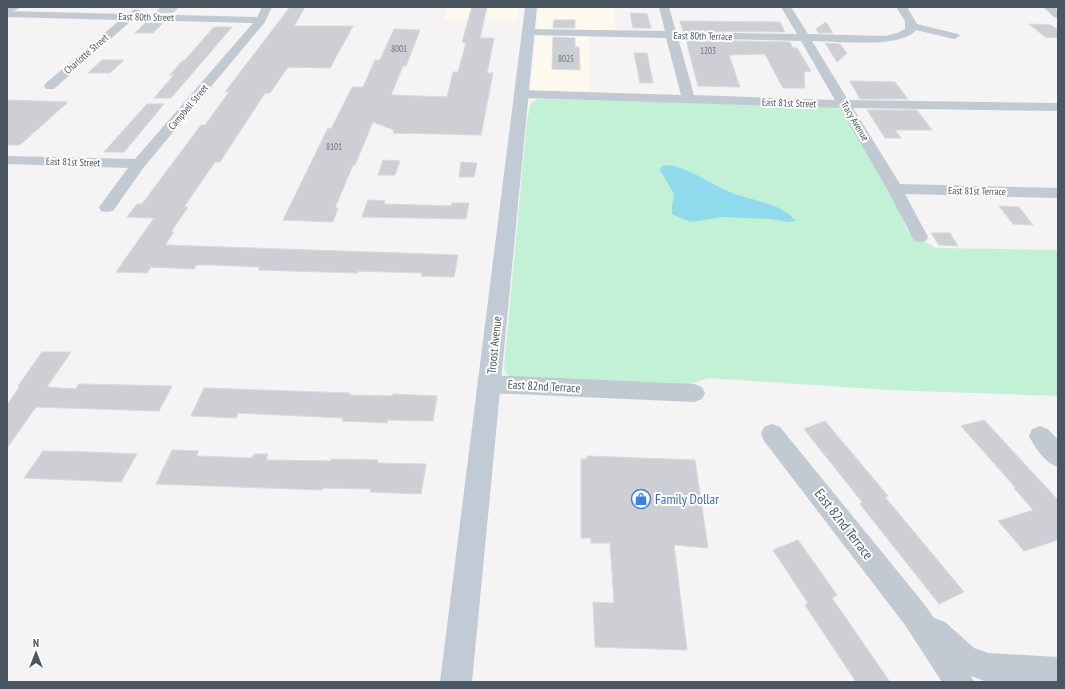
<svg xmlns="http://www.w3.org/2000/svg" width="1065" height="689" font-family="'PT Sans Narrow',sans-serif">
<rect width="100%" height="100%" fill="#f5f3f3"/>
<g fill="#fdf9ef">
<polygon points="448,7 519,7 518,21 443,20"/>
<polygon points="538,7 614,7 616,33 537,29"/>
<polygon points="538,35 589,36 589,94 534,91 531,89 536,36"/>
</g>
<path fill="#c3f1d5" d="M538 99 830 106 843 110 889 189 908 232 936 248 1058 250V396L889 390 708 378 688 385 512 377C507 375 505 373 504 367L527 120 531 103Z"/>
<path fill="#90daee" d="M671 165C691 170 708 182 727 191 750 201 778 201 796 221L788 222 771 219 723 217 690 222 672 214V207L674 194 660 170 662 166Z"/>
<g fill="#cdcfd5" stroke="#d7d9de">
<polygon points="161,7 179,7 173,13 155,13"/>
<polygon points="290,7 305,7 294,26 353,26 330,68 288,67 270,93 265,93 220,162 215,162 184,207 188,207 171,232 174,232 165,245 458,255 454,277 421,276 422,273 389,272 358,271 358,273 258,270 260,267 212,265 196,265 194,269 151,267 147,273 116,272 154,218 127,217 137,204 142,204 201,125 205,125 229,92 225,92"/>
<polygon points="472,7 487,7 480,38 494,38 487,73 493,73 481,135 393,133 394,130 373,122 355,165 353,165 335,208 338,208 333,222 283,220 328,128 331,129 352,87 363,87 375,60 380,60 394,29 420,30 406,66 403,66 391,95 447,97 453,72 458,72 466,43 462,42"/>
<polygon points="630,13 647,14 651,28 633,28"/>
<polygon points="554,20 575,20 575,28 553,28"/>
<polygon points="680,21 780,22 785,32 683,31"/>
<polygon points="146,22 164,22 153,33 135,33"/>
<polygon points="826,22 833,33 819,33 816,29"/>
<polygon points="1029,24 1051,25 1058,30 1058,38 1045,37"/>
<polygon points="214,27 232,27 171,98 154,98 174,75 170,75 182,61 184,61"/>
<polygon points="553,37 575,38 575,47 579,47 580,70 552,69"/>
<polygon points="686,40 790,42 793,48 797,48 811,71 804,72 805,88 783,88 765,54 729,55 740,87 698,86"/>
<polygon points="825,43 840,44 847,53 837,62"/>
<polygon points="634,53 647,53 653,83 640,83"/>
<polygon points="102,60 124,60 110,73 88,73"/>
<polygon points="850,81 895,82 908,99 860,99"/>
<polygon points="7,100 68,102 20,145 7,145"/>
<polygon points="147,104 164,104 124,152 104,152"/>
<polygon points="867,110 917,110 932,130 895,130 901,138 885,138"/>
<polygon points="383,160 400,161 395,175 378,175"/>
<polygon points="461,162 477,163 474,177 459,177"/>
<polygon points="368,200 385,201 384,204 451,206 452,203 469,203 466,219 362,217"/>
<polygon points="999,206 1019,207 1033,225 1013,224"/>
<polygon points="931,233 950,233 958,246 939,245"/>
<polygon points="42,352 71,352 47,387 76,389 79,384 172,386 159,411 36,407 7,448 7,405 20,386 18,386"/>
<polygon points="204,388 350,393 349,395 393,396 393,394 437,396 433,421 388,420 387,423 342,421 343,418 238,413 236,418 191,416"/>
<polygon points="984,420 1058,500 1058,540 1024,551 998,521 1033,510 1014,488 1015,487 961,426"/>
<polygon points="825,421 888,496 885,497 964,592 939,604 860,504 862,502 804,429"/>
<polygon points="172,450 199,451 196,456 252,458 254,454 268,454 266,460 331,461 331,459 378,460 377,463 426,464 421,494 370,492 371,489 323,488 322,490 156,484"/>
<polygon points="43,451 89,452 137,454 121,482 24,478"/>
<polygon points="587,456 695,460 708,548 674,545 687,650 595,647 593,602 614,603 610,543 591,543 591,538 581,538 581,459 587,459"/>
<polygon points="798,540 837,595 832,598 890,682 856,682 805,605 808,603 773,550"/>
</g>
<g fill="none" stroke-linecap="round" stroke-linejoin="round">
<g fill="#c1cad2" fill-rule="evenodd">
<polygon points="262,7 272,7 265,22 144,167 113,211 107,212 101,211 99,207 128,168 7,164 7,156 135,159 253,23 132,20 54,89 46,89 44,86 46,83 120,20 7,17 7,11 127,14 135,9 139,10 140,12 139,14 257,17"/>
<path d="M659 7H669L676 32 797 34 781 7H791L808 34 885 36 897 33 905 29V21L896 7H907L917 24 958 34 960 36 954 39 916 30C902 49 835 41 812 41L848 100 1058 103V111L853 108 900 184 1058 188V198L905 194 928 237 926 241 920 242 914 241 912 237 887 189 840 108 521 98 516 97 515 94 516 91 521 90 681 95 666 38 528 35 522 32 528 29 665 31ZM678 38 801 41 835 100 694 95Z"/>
<polygon points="1043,7 1054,7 1058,10 1058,18 1054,17"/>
<polygon points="490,375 694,384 702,387 705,393 702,399 694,402 490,393 483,390 479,384 483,378"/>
<polygon points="772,424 780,427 925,605 934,618 945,622 974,648 988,653 1058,657 1058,682 987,682 971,676 974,682 942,682 905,625 764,441 761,434 764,427"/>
<path d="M1040 426 1048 429 1058 440V467C1045 463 1035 448 1029 436L1032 429Z"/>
</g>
<g fill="#c1cbd6" fill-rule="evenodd">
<polygon points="7,7 20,7 18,9 7,14"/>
<polygon points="525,7 537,7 472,682 440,682"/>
</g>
</g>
<defs>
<g id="shop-ring" transform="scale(1)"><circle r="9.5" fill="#fff" stroke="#3f7fe0" stroke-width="1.5"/><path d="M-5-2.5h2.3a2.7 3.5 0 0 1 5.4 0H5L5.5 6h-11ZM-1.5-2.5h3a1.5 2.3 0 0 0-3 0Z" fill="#3f7fe0"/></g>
</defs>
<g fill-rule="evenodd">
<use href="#shop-ring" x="641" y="499"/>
</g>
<g text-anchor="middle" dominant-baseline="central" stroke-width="4" stroke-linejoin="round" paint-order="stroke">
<g font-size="9" fill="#6b747e">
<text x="399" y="48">8001</text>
<text x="708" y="50">1203</text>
<text x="566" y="58">8025</text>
<text x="334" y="146">8101</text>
</g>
<g font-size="10" fill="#4a5661" stroke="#fff">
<text transform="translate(146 17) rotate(1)">East 80th Street</text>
<text transform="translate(703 36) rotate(1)">East 80th Terrace</text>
<text transform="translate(86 54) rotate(-41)">Charlotte Street</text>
<text transform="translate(789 103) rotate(2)">East 81st Street</text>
<text transform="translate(188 107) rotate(-50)">Campbell Street</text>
<text transform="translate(855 121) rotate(59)">Tracy Avenue</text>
<text transform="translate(73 162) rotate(2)">East 81st Street</text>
<text transform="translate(977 191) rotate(1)">East 81st Terrace</text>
</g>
<g font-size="12" fill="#4a5661" stroke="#fff">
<text transform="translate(494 345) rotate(-84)">Troost Avenue</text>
<text transform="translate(544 386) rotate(3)">East 82nd Terrace</text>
</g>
<g font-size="14" fill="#366cbe" stroke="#fff" text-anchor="start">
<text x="655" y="499">Family Dollar</text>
</g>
<g font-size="14" fill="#4a5661" stroke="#fff">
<text transform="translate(844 524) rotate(52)">East 82nd Terrace</text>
</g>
</g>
<rect width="1065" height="689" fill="none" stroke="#4a5661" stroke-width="16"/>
<g transform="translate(36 653)" stroke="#ffffff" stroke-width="3" paint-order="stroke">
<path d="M0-3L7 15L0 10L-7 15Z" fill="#4a5661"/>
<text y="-6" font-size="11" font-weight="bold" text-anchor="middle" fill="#4a5661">N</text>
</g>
</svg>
